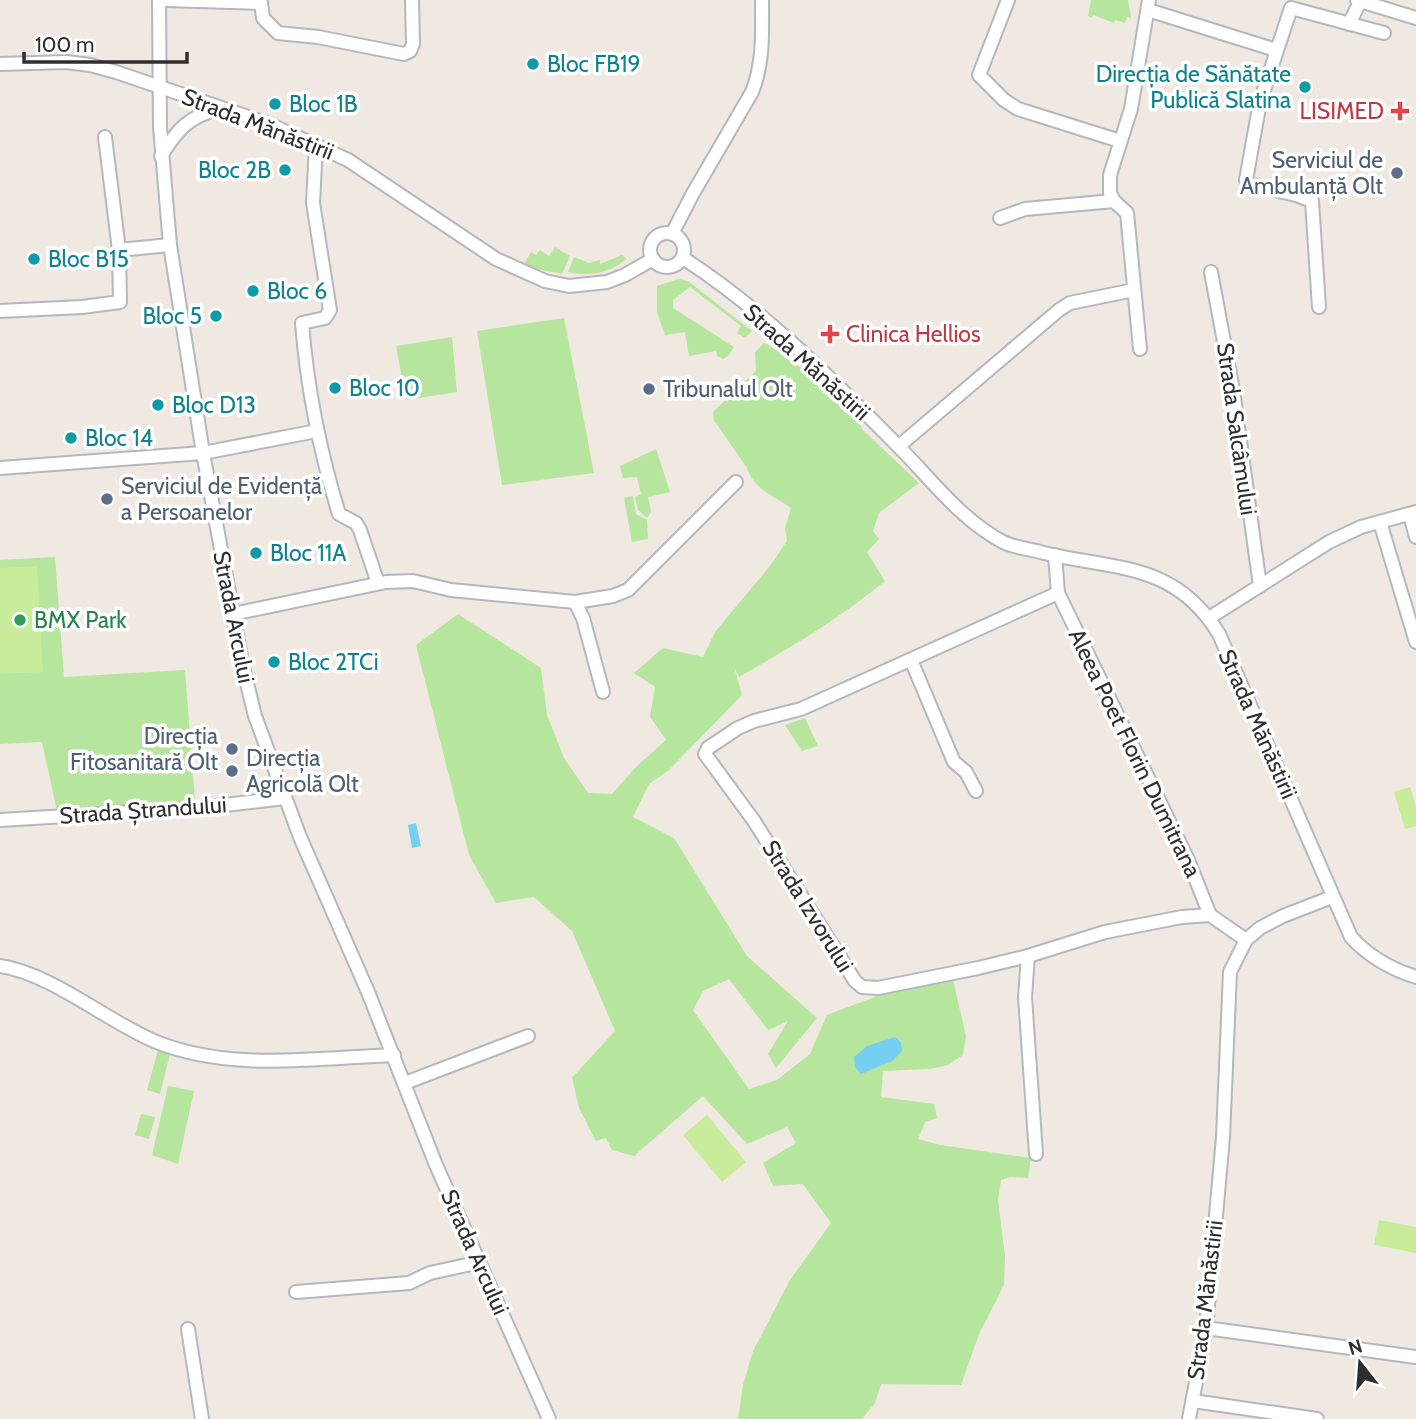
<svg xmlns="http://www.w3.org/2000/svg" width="1416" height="1419" font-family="Cabin,sans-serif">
<rect width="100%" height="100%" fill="#efe9e1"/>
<g fill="#b6e59e">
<polygon points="1091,0 1128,0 1131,18 1127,17 1125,23 1115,20 1114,23 1093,15 1092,18 1088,16"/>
<polygon points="555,247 570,256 562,274 523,266 531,252 536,255 540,250 549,256"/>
<path d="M622 255 627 259C608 273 591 277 568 272L574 257 589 263 600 260V264Z"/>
<polygon points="679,279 688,281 752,331 745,338 737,333 741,326 690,287 673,300 673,308 734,347 728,356 723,359 717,356 716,351 689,356 685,332 665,335 657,312 657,286"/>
<polygon points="564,318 594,473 502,485 477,331"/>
<polygon points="452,337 457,392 406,400 396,346"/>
<path d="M764 343 767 344 811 375 860 423 862 429 919 483 879 513 873 531 879 539 867 552 885 581C840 618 790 648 739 677L734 667 742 695 669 770 649 784 633 817 674 838 747 956 817 1018 776 1068 768 1054 788 1021 768 1030 729 979 703 991 693 1010 749 1089 777 1080 810 1054 827 1015 891 991 953 980 966 1036 963 1055 948 1065 930 1069 883 1071 881 1097 934 1104 937 1118 925 1122 918 1139 940 1145 1031 1158 1028 1178 1010 1177 1001 1180 998 1200 1005 1256 1004 1285 979 1334 961 1385 881 1384 875 1403 862 1419H738L743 1385 753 1351 790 1280 831 1223 803 1184 773 1186 763 1163 796 1143 787 1127 747 1144 703 1096 634 1156 612 1150 606 1138 596 1141 579 1108 572 1078 615 1031 572 931 534 897 496 903 469 855 416 645 458 614 541 668 547 715 564 758 588 793 612 794 636 767 666 740 650 717 655 687 634 673 663 648 703 657 715 632 770 566 787 541 785 528 791 508C774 497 753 488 747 468L714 420 713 412 756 371 755 352Z"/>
<polygon points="656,449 670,492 648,497 651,512 647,518 638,510 635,497 641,494 637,477 623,478 620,466"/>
<polygon points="633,496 636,514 647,520 648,539 632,542 624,498"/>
<polygon points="55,557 64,677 185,670 195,801 57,811 42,742 0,744 0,560"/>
<polygon points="805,718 818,746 802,751 785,725"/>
<polygon points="158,1050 170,1054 160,1094 147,1090"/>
<polygon points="168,1086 194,1091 178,1164 152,1155"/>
<polygon points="141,1114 155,1117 149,1139 135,1135"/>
</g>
<g fill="#c9ec9a">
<polygon points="37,566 43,672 0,674 0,568"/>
<polygon points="1410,787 1416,807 1416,826 1405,829 1394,792"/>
<polygon points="707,1115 746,1162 722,1182 683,1135"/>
<polygon points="1379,1220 1416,1227 1416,1253 1374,1245"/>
</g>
<g fill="#75cff0">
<polygon points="416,823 421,846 412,848 408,825"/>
<polygon points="895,1037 901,1043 902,1051 892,1061 861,1074 855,1067 854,1057 867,1046"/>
</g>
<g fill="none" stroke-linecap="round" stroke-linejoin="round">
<g stroke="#b4b7c1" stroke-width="16">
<g id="minor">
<polyline points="159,0 160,127 170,245 203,453 243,667 255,716 300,837 368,992 436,1165 549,1419"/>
<polyline points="165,0 261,3 263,18 278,33 318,37 404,54 410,51 413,44 412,0"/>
<polyline points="1008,0 979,75 1004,100 1018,109 1120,141"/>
<polyline points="1357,0 1416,18"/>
<polyline points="1148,10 1276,50"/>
<polyline points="1349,24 1361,0"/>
<polyline points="0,64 66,62 90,65 116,72 269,124 348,160 496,259 545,281 569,286 607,282 625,275 653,259"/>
<path d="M316 144 313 203 330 310 325 318 302 323C307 387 320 452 339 514L356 523 360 530 378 583"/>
<path d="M161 156C178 128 189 117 220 108"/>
<polyline points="1000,218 1025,209 1114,201"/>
<circle cx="667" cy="250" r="17"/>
<path d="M672 234 692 195 752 92C764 62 762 32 762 0"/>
<polyline points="119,250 170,245"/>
<path d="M683 258C762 309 832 379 898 446 932 480 960 519 1003 542 1015 548 1031 549 1044 553 1116 570 1175 562 1219 634L1351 937C1369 957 1391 969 1416 977"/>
<polyline points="1211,272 1233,390 1260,586"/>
<polyline points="1319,307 1312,201 1296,195 1248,184 1246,180 1260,102 1291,8 1384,33"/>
<polyline points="0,311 82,307 120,302 119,250 105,137"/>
<polyline points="1140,349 1127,213 1114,201 1110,193 1110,175 1131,109 1149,0"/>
<polyline points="899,446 1059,310 1070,303 1134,290"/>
<polyline points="0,468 203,453 317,431"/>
<polyline points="1410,515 1416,537"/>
<polyline points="1380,522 1416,642"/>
<polyline points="1055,555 1058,593 1188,860 1210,915"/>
<polyline points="1058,593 801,709 754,721 738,728 708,748 705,754 754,821 855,981 862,987 878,988 978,968 1028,956 1105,932 1182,917 1210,915 1246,940"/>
<polyline points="575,602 583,618 603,692"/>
<polyline points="233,614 386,582 413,581 451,590 575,602 613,596 628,590 736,482"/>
<polyline points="1209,618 1329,542 1361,527 1416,512"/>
<polyline points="911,660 954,762 966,772 976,791"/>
<polyline points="0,820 199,808 285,798"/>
<polyline points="1028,956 1025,997 1036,1154"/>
<path d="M0 966C52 974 105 1020 154 1041 229 1072 315 1058 394 1055"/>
<polyline points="405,1083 528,1036"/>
<polyline points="296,1292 409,1283 430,1273 480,1262"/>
<polyline points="1206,1328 1416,1357"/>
<polyline points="188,1329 202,1419"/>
<polyline points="1193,1401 1317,1419"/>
<polyline points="1189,1419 1206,1328 1223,1137 1230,972 1246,940 1260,928 1283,916 1332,897"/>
</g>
</g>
<use href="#minor" stroke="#fff" stroke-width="12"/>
</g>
<g fill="#0f9aa8" stroke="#fff" stroke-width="2.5">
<circle cx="533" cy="64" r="7"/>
<circle cx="1305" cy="87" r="7"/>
<circle cx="275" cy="104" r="7"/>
<circle cx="285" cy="170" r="7"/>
<circle cx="34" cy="259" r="7"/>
<circle cx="253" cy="291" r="7"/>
<circle cx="216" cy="316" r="7"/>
<circle cx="335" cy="388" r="7"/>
<circle cx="158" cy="405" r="7"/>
<circle cx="71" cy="438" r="7"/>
<circle cx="256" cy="553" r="7"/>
<circle cx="274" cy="662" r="7"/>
</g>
<g fill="#e0444e" stroke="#fff" stroke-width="2.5">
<path d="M1396.5 100.5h7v7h7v7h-7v7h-7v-7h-7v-7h7z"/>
<path d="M826.5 323.5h7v7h7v7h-7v7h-7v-7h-7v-7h7z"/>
</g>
<g fill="#5c6f8a" stroke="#fff" stroke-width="2.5">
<circle cx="1397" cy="173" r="7"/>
<circle cx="649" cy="389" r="7"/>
<circle cx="107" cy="499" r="7"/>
<circle cx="232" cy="749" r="7"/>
<circle cx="232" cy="771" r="7"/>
</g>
<circle fill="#2e9e5b" stroke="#fff" stroke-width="2.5" cx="20" cy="620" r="7"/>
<g text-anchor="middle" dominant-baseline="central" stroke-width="7" stroke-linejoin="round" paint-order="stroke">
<g font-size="23" fill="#0d838f" stroke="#fff" text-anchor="start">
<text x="547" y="64">Bloc FB19</text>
<text x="1291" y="74" text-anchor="end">Direcția de Sănătate<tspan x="1291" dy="26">Publică Slatina</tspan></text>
<text x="289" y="104">Bloc 1B</text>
<text x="271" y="170" text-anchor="end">Bloc 2B</text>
<text x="48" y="259">Bloc B15</text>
<text x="267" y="291">Bloc 6</text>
<text x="202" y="316" text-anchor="end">Bloc 5</text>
<text x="349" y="388">Bloc 10</text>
<text x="172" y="405">Bloc D13</text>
<text x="85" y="438">Bloc 14</text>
<text x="270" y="553">Bloc 11A</text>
<text x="288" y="662">Bloc 2TCi</text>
</g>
<g font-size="23" fill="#be3a42" stroke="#fff" text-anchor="end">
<text x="1384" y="111">LISIMED</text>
<text x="846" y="334" text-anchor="start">Clinica Hellios</text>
</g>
<g font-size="23" fill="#2e2e2e" stroke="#fff">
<text transform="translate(258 124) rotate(21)">Strada Mănăstirii</text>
<text transform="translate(807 362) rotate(42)">Strada Mănăstirii</text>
<text transform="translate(1237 429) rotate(82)">Strada Salcâmului</text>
<text transform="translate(234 617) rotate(79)">Strada Arcului</text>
<text transform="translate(1258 724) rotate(66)">Strada Mănăstirii</text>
<text transform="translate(1135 753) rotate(64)">Aleea Poet Florin Dumitrana</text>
<text transform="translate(143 810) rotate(-4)">Strada Ștrandului</text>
<text transform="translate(808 906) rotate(58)">Strada Izvorului</text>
<text transform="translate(475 1252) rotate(66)">Strada Arcului</text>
<text transform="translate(1205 1300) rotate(-83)">Strada Mănăstirii</text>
</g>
<g font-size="23" fill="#4e5e75" stroke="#fff" text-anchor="start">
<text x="1383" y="160" text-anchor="end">Serviciul de<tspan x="1383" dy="26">Ambulanță Olt</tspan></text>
<text x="663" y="389">Tribunalul Olt</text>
<text x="121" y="486">Serviciul de Evidență<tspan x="121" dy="26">a Persoanelor</tspan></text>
<text x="218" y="736" text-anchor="end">Direcția<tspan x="218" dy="26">Fitosanitară Olt</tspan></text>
<text x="246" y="758">Direcția<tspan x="246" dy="26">Agricolă Olt</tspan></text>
</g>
<g font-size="23" fill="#27864d" stroke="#fff" text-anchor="start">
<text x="34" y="620">BMX Park</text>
</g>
</g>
<g transform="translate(1360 1363) rotate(343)" stroke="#ffffff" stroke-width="5" paint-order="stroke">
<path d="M0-5L12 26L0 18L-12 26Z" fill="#2e2e2e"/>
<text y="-10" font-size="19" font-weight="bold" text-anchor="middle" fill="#2e2e2e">N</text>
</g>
<path d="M24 52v10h163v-10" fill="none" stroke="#2e2e2e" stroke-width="3.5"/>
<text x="35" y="52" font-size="21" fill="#2e2e2e" stroke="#ffffff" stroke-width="5" paint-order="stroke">100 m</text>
</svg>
